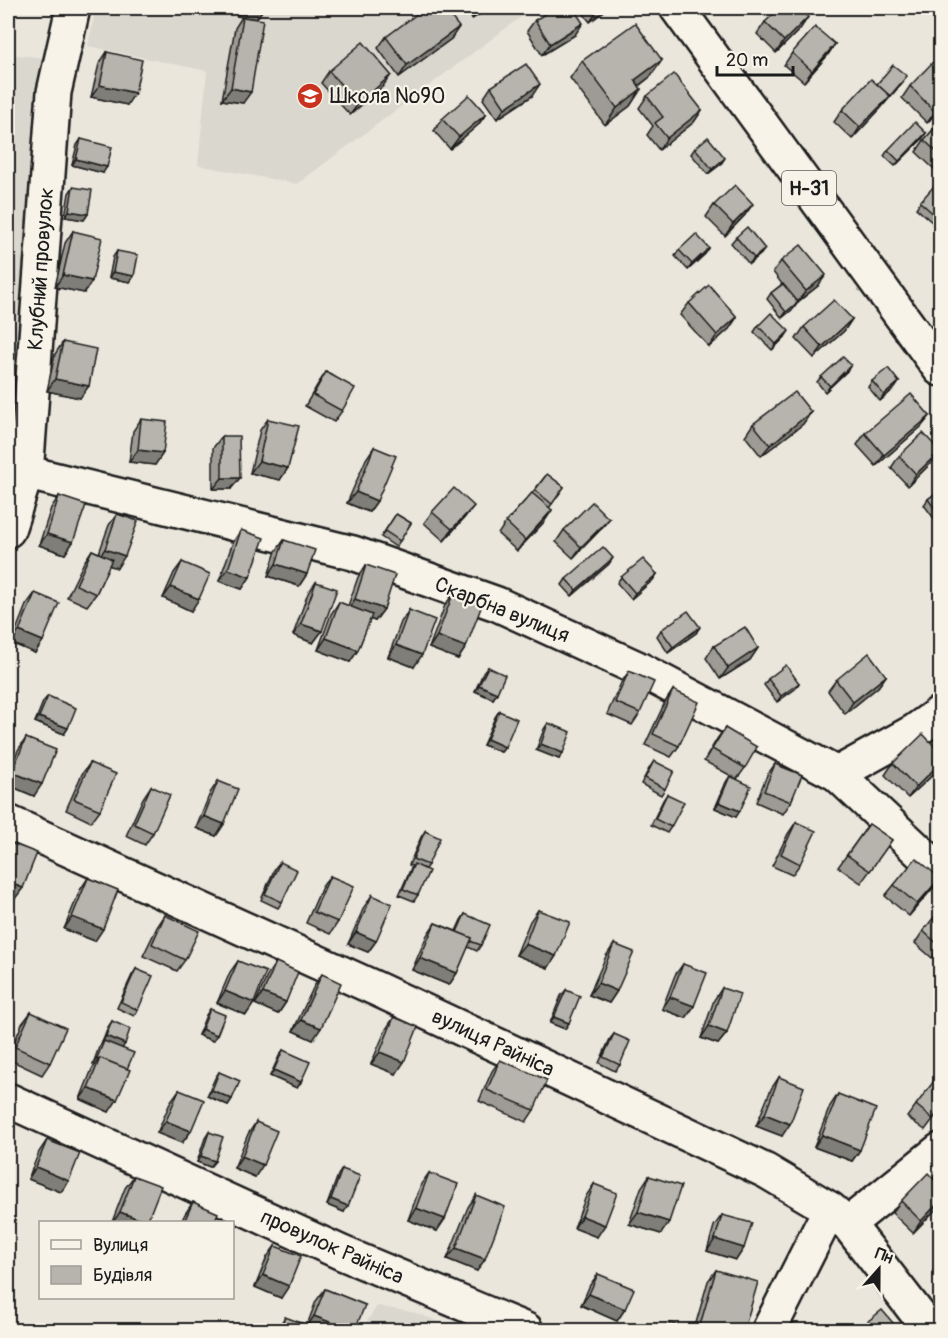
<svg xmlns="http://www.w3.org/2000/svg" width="948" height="1338" font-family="Pangolin,sans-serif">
<rect width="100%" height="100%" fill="#eae6dc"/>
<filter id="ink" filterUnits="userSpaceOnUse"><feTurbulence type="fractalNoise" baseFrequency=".0167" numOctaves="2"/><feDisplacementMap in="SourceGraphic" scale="12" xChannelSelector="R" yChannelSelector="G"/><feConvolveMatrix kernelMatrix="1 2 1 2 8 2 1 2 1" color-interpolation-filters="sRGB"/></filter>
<g filter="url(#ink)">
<g fill="#dad7ce">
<polygon points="96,8 533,8 297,184 198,165 207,71 88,46"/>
<polygon points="8,54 46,58 23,395 8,410"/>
<polygon points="377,1306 416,1313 461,1330 361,1330"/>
</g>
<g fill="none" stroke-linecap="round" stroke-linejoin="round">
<g stroke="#1c1c1c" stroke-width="38">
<g id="minor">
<polyline points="8,468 353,553 497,604 637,668 837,774 940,871"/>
<polyline points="8,530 26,474 54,92 73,8"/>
<polyline points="837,774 915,731 940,713"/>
<polyline points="8,822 379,990 766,1171 830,1209 848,1224 930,1330"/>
<polyline points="8,1100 342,1253 526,1330"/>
<polyline points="848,1224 940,1150"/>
<polyline points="769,1330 830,1209"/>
</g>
</g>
<g stroke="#1c1c1c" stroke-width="38">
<polyline id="major" points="677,8 940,369"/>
</g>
<use href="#minor" stroke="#f7f3e8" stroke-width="33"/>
<use href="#major" stroke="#f7f3e8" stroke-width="33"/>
</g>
<g fill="#9d9b94" stroke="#1c1c1c" stroke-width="1.5">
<polygon points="238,8 264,8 256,19 243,103 222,100 235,28 242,17 237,16"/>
<polygon points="465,8 490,8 472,19"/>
<polygon points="579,8 608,8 590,22"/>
<polygon points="806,8 819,8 815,14"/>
<polygon points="808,17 800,29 776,53 757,34 765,22"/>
<polygon points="535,20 575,35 542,55 527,31"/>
<polygon points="386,37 451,39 399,77 378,48"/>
<polygon points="835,44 827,56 804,82 784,65 792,53"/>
<polygon points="107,52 127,105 91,97 99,64"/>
<polygon points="662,60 650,77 639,86 641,89 630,106 605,125 570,78 582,61"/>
<polygon points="329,71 383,86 350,115 321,83"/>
<polygon points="940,73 940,109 927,123 902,98 910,86"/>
<polygon points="903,82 881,108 852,139 834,122 842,110 877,84"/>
<polygon points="491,87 532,96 497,119 483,99"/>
<polygon points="647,96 702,110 694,122 659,150 647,135 653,126 639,108"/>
<polygon points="486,114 478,125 450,149 434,131 442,119"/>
<polygon points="940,122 940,162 934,169 916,152 924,140"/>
<polygon points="926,133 922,139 895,166 884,156 888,150"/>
<polygon points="81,139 103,173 72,165 77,145"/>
<polygon points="695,148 721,164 708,174 691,154"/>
<polygon points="73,187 88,214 84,220 65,217 69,193"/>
<polygon points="940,192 940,235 932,224 936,220 933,223 916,208 920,202"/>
<polygon points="714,205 745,215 725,236 706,217"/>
<polygon points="73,231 92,281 84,293 55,287 65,243"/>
<polygon points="736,237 761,254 749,264 731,243"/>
<polygon points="709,248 705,254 688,270 675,256 679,250"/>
<polygon points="117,251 134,276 130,282 109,278 113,257"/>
<polygon points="781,261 818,286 798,302 794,308 782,318 767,299 771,293 782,284 773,272"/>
<polygon points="689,303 737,317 729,329 709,347 680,315"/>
<polygon points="852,319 844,331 814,358 796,339 804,327"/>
<polygon points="758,326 785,337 772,350 754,332"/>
<polygon points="63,342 80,398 47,391 55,354"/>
<polygon points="847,371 825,392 817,382 821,377"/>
<polygon points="326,372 342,411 334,422 305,406 318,384"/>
<polygon points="872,381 899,382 895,388 880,401 868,387"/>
<polygon points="811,412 803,424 761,456 745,436 753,424"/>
<polygon points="930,416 921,427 876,466 857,445 865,433"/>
<polygon points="141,419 163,453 155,465 129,462 133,431"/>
<polygon points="268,419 288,468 280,480 250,473 260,430"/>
<polygon points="222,436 231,489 213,489 213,448"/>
<polygon points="374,447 377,501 369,512 347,503 366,459"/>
<polygon points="899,456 932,462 908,486 891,468"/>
<polygon points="547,474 564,487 549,508 552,510 544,522 517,551 498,534 506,522 532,493"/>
<polygon points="940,490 940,516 935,520 924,505 928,499"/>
<polygon points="59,496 73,542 65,554 39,545 51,508"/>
<polygon points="432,512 465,517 444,541 424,523"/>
<polygon points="117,514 117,568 109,565 96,594 87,606 67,597 84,562 92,550 99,553 109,525"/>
<polygon points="396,514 411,523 396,547 381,537"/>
<polygon points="609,519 600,530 573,558 556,542 564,530"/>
<polygon points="241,530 250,577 242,589 219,581 233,542"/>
<polygon points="284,540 307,574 299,586 268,576 276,551"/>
<polygon points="182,562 191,611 163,598 174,573"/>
<polygon points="609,564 572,596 562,585 566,579"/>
<polygon points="366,565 384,609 375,621 370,619 358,650 350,662 318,650 331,614 339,602 348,606 358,577"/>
<polygon points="657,574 653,580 631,599 617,583 621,577"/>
<polygon points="316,582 322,631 313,643 293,635 308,593"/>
<polygon points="35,593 35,653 11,643 26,605"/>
<polygon points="453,594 466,647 458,659 429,648 445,605"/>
<polygon points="409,610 414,667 388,657 401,622"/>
<polygon points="661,630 696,633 668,653 657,636"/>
<polygon points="714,646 758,648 750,660 720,679 706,658"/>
<polygon points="488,667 497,693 493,699 475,691 483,673"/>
<polygon points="629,671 640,713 632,725 607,714 621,683"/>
<polygon points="886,676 878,687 845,714 828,691 836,680"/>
<polygon points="768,679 799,683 795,689 777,702 764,685"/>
<polygon points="673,690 679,746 671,757 645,745 665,702"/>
<polygon points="48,696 68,728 64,734 35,722 43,702"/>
<polygon points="499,711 505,747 501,752 483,745 495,717"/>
<polygon points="548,723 559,759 536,750 544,729"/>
<polygon points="725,728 745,768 737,779 736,817 715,808 726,782 730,776 735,778 704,761 717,739"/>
<polygon points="26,738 34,796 8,785 8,776 18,750"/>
<polygon points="654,761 665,789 661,795 641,784 650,767"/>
<polygon points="90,763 100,810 91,822 66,810 82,774"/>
<polygon points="893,763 938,770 908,798 885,775"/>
<polygon points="775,764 791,802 783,814 756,802 767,775"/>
<polygon points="218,781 224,824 216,836 196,828 210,793"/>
<polygon points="151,786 153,833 145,845 126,836 143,798"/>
<polygon points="667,794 671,827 667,833 651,825 663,800"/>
<polygon points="796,822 800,864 792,875 772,866 788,834"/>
<polygon points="869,824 892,840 861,883 838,867"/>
<polygon points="425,831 428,865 425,869 418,895 414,901 399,895 410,870 412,866 409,865 421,837"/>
<polygon points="280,862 282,902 278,908 261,900 275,868"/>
<polygon points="330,876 338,922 330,934 306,923 322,887"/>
<polygon points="88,878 95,941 64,929 80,890"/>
<polygon points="894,885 932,889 909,916 885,896"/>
<polygon points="372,895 376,941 368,952 348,944 364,907"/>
<polygon points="538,910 556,956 548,968 516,955 530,921"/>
<polygon points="940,910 940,948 932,958 915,943 923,931"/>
<polygon points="465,914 481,945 477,951 468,947 457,973 449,985 412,970 427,935 435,923 456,931 461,920"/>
<polygon points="165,915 185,960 177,971 143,956 157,927"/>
<polygon points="614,944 617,991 609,1003 589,995 606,956"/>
<polygon points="238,961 254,1003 246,1015 217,1003 230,972"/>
<polygon points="276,962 286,1002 278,1014 255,1004 268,974"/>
<polygon points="683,964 694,1006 686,1018 662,1009 675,975"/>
<polygon points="136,969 138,1010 134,1016 117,1008 132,975"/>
<polygon points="322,974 313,1040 293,1031 314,986"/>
<polygon points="722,988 727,1033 718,1044 701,1038 714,1000"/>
<polygon points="566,990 565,1029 550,1023 561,996"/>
<polygon points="210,1009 217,1035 213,1041 198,1035 206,1015"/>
<polygon points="31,1012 50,1063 42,1075 8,1059 8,1057 22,1024"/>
<polygon points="394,1017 396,1074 371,1064 386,1029"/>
<polygon points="112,1021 125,1044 121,1048 109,1112 80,1099 92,1069 95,1065 93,1064 99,1047 102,1043 108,1027"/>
<polygon points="614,1034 620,1065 615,1071 599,1063 610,1039"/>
<polygon points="283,1050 301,1082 297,1088 270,1076 279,1056"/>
<polygon points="500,1060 534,1110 526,1122 479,1101 492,1071"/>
<polygon points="219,1072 232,1099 228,1105 207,1096 215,1078"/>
<polygon points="779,1077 782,1136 756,1126 771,1089"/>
<polygon points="179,1090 191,1131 182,1143 157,1133 171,1101"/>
<polygon points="838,1094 860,1150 852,1161 814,1147 830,1106"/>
<polygon points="916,1105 940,1110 925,1130 907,1117"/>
<polygon points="256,1122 255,1177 234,1168 248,1134"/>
<polygon points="209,1132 210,1167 197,1162 205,1138"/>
<polygon points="47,1140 61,1192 28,1179 39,1152"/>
<polygon points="342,1169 344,1212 327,1205 338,1175"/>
<polygon points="429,1173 437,1231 408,1220 421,1184"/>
<polygon points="134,1176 147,1222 112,1222 125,1188"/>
<polygon points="649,1176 661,1234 629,1224 641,1188"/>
<polygon points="594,1184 597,1237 574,1228 586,1196"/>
<polygon points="940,1186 940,1205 913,1233 892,1213 901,1201"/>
<polygon points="476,1195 477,1271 447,1259 468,1207"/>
<polygon points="193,1202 214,1222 181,1222 185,1214"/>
<polygon points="722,1215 744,1248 736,1260 707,1251 714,1226"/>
<polygon points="275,1246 281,1298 255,1287 267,1257"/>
<polygon points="940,1261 940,1281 933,1271"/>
<polygon points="716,1270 744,1330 694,1330 708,1281"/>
<polygon points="598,1274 625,1309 617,1321 581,1305 590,1285"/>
<polygon points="325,1289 365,1305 306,1328 316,1301"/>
<polygon points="285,1317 302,1330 278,1330 281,1323"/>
</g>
<g fill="#7f7e78" stroke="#1c1c1c" stroke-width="1.5">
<polygon points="243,8 264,8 256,19 237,16"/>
<polygon points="480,8 490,8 472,19"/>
<polygon points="601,8 608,8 590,22 598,10"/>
<polygon points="808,17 800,29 776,53 784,41"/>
<polygon points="583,23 575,35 542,55 550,44"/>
<polygon points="459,27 451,39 399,77 407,65"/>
<polygon points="835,44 827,56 804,82 812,71"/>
<polygon points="662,60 650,77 623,97 635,80"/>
<polygon points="391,75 383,86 350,115 358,104"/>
<polygon points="540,84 532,96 497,119 505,108"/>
<polygon points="100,85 135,93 127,105 91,97"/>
<polygon points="231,88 251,92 243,103 222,100"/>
<polygon points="641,89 630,106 605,125 617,108"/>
<polygon points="890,96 881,108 852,139 860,127"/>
<polygon points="940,106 940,109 927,123 935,112"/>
<polygon points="702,110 694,122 659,150 667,138"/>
<polygon points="486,114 478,125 450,149 459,137"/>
<polygon points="926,133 922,139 895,166 899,161"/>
<polygon points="725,158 721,164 708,174 712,169"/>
<polygon points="76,159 107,167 103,173 72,165"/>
<polygon points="753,204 745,215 725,236 733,224"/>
<polygon points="69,211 88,214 84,220 65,217"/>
<polygon points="709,248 705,254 688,270 692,264"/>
<polygon points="765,249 761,254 749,264 754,258"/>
<polygon points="113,272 134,276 130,282 109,278"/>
<polygon points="63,275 92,281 84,293 55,287"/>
<polygon points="826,275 818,286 797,302 806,291"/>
<polygon points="798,302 794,308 782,318 786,312"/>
<polygon points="737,317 729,329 709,347 717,335"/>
<polygon points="852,319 844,331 814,358 822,347"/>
<polygon points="789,331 785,337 772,350 776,344"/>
<polygon points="851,365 847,371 825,392 830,386"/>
<polygon points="55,379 89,386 80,398 47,391"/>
<polygon points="899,382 895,388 880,401 884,395"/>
<polygon points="811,412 803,424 761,456 770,445"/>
<polygon points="930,416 921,427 876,466 884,455"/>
<polygon points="138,450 163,453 155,465 129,462"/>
<polygon points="940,451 932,462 908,486 916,474"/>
<polygon points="259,461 288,468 280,480 250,473"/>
<polygon points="222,478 240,478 231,489 213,489"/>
<polygon points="356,492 377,501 369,512 347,503"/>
<polygon points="474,506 465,517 444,541 452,529"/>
<polygon points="552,510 544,522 517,551 525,540"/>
<polygon points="609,519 600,530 573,558 581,547"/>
<polygon points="47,534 73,542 65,554 39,545"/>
<polygon points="105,549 125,556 117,568 96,561"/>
<polygon points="613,558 609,564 572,596 576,590"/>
<polygon points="276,564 307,574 299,586 268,576"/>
<polygon points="228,569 250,577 242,589 219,581"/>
<polygon points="657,574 653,580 631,599 635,593"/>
<polygon points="171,587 199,599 191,611 163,598"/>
<polygon points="355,599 384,609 375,621 347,611"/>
<polygon points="301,624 322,631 313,643 293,635"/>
<polygon points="700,627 696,633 668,653 673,647"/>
<polygon points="19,631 43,641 35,653 11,643"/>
<polygon points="437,636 466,647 458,659 429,648"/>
<polygon points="326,638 358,650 350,662 318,650"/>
<polygon points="396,645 422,655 414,667 388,657"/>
<polygon points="758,648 750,660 720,679 728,668"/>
<polygon points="886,676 878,687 845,714 853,702"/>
<polygon points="799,683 795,689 777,702 781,696"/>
<polygon points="479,685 497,693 493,699 475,691"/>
<polygon points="39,717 68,728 64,734 35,722"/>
<polygon points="487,739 505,747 501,752 483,745"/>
<polygon points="541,744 563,753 559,759 536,750"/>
<polygon points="940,763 940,766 938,770 908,798 916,787"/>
<polygon points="12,772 42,784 34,796 8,785 8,779"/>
<polygon points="719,802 740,811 736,817 715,808"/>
<polygon points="204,816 224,824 216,836 196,828"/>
<polygon points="940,878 932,889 909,916 917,904"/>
<polygon points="8,882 23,888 14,900 8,897"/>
<polygon points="72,917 103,929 95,941 64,929"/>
<polygon points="356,932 376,941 368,952 348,944"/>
<polygon points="525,944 556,956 548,968 516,955"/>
<polygon points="420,958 457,973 449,985 412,970"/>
<polygon points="598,983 617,991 609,1003 589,995"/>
<polygon points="225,991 254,1003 246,1015 217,1003"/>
<polygon points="263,993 286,1002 278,1014 255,1004"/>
<polygon points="670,997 694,1006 686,1018 662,1009"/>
<polygon points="554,1017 569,1023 565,1029 550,1023"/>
<polygon points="301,1020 321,1028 313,1040 293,1031"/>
<polygon points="709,1026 727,1033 718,1044 701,1038"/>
<polygon points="202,1029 217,1035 213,1041 198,1035"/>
<polygon points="106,1036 125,1044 121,1050 102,1042"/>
<polygon points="380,1052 404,1062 396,1074 371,1064"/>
<polygon points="97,1058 99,1059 95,1065 93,1064"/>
<polygon points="274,1070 301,1082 297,1088 270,1076"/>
<polygon points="88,1088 117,1100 109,1112 80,1099"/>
<polygon points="212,1090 232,1099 228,1105 207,1096"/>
<polygon points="765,1114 790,1124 782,1136 756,1126"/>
<polygon points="166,1121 191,1131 182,1143 157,1133"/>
<polygon points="822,1135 860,1150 852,1161 814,1147"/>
<polygon points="201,1156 215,1161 210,1167 197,1162"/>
<polygon points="242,1156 263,1165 255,1177 234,1168"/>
<polygon points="36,1167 69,1181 61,1192 28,1179"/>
<polygon points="331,1199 348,1206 344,1212 327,1205"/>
<polygon points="940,1201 940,1205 913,1233 921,1221"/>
<polygon points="416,1208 445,1219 437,1231 408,1220"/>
<polygon points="120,1212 147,1222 113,1222"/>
<polygon points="638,1212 669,1222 661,1234 629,1224"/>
<polygon points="582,1216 605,1225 597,1237 574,1228"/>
<polygon points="715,1239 744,1248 736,1260 707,1251"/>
<polygon points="456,1248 485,1259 477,1271 447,1259"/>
<polygon points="263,1275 289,1286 281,1298 255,1287"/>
<polygon points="589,1294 625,1309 617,1321 581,1305"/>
<polygon points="314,1316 351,1330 313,1330 306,1328"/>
<polygon points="700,1325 721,1330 696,1330"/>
</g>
<g fill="#b6b4ac" stroke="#1c1c1c" stroke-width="1.5">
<polygon points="425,8 444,8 459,27 407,65 386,37"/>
<polygon points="555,8 573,8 583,23 550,44 535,20"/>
<polygon points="780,8 798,8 808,17 784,41 765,22"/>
<polygon points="243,17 263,20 251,92 231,88"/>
<polygon points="635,23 662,60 635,80 641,89 617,108 582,61"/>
<polygon points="815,27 835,44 812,71 792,53"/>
<polygon points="363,42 391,75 358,104 329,71"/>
<polygon points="107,52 142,60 135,93 100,85"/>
<polygon points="526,64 540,84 505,108 491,87"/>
<polygon points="931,64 940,73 940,106 935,112 910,86"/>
<polygon points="893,65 907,76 889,97 890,96 877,84"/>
<polygon points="674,74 702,110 667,138 655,123 663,117 647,96"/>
<polygon points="871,79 890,96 860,127 842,110"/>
<polygon points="469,95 486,114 459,137 442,119"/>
<polygon points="915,122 926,133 899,161 888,150"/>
<polygon points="940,122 940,155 924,140"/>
<polygon points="708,137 725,158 712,169 695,148"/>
<polygon points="81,139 112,147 107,167 76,159"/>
<polygon points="735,185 753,204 733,224 714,205"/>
<polygon points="934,186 940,192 940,213 937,217 920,202"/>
<polygon points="73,187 92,190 88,214 69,211"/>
<polygon points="747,227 765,249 754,258 736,237"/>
<polygon points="73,231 102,238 92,281 63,275"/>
<polygon points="696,234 709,248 692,264 679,250"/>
<polygon points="801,245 826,275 806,291 781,261"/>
<polygon points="117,251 138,255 134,276 113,272"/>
<polygon points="783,284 798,302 786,312 771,293"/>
<polygon points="709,285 737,317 717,335 689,303"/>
<polygon points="834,300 852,319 822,347 804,327"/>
<polygon points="771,313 789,331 776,344 758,326"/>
<polygon points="63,342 96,349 89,386 55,379"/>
<polygon points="843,357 851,365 830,386 821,377"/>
<polygon points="888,368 899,382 884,395 872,381"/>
<polygon points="326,372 355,388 342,411 313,395"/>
<polygon points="795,392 811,412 770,445 753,424"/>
<polygon points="911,394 930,416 884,455 865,433"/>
<polygon points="141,419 167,422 163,453 138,450"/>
<polygon points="268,419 299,426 288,468 259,461"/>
<polygon points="923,433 940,451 916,474 899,456"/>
<polygon points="222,436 239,436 240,478 222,478"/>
<polygon points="374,447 396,456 377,501 356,492"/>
<polygon points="547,474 564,487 552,504 535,490"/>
<polygon points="454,488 474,506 452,529 432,512"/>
<polygon points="940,490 940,513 939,515 928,499"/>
<polygon points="532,493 552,510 525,540 506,522"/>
<polygon points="59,496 86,505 73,542 47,534"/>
<polygon points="592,502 609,519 581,547 564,530"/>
<polygon points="117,514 138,521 125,556 105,549"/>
<polygon points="396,514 411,523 400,541 385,531"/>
<polygon points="241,530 264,538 250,577 228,569"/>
<polygon points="284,540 315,550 307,574 276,564"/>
<polygon points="603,547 613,558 576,590 566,579"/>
<polygon points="92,550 112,559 96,594 76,585"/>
<polygon points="643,559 657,574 635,593 621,577"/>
<polygon points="182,562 210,574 199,599 171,587"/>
<polygon points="366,565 395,575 384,609 355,599"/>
<polygon points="316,582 337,589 322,631 301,624"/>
<polygon points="35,593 59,603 43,641 19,631"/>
<polygon points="453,594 482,605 466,647 437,636"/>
<polygon points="339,602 372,615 358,650 326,638"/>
<polygon points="409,610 435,620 422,655 396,645"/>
<polygon points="688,611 700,627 673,647 661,630"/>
<polygon points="745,627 758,648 728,668 714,646"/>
<polygon points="869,653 886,676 853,702 836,680"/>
<polygon points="786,665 799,683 781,696 768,679"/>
<polygon points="488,667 505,675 497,693 479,685"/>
<polygon points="629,671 654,682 640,713 615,702"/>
<polygon points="673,690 699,702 679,746 653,734"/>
<polygon points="48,696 76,708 68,728 39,717"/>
<polygon points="499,711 517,719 505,747 487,739"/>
<polygon points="8,723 13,725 8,739"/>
<polygon points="548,723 571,732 563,753 541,744"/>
<polygon points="725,728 757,747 745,768 712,749"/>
<polygon points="923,734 940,752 940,763 916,787 893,763"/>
<polygon points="26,738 56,750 42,784 12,772"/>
<polygon points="654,761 674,771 665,789 645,778"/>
<polygon points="90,763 116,774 100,810 74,799"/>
<polygon points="775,764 802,775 791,802 764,791"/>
<polygon points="730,776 751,786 740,811 719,802"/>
<polygon points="218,781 238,789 224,824 204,816"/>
<polygon points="151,786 170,795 153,833 134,824"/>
<polygon points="667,794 684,802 671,827 655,819"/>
<polygon points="796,822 816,831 800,864 781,854"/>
<polygon points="869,824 892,840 870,871 847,855"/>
<polygon points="425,831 440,838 428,865 413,859"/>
<polygon points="11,843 37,853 23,888 8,882 8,851"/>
<polygon points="916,858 940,878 917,904 894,885"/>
<polygon points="280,862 297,870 282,902 265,894"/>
<polygon points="414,864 429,871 418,895 403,889"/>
<polygon points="330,876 354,886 338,922 314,912"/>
<polygon points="88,878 118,890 103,929 72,917"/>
<polygon points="372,895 392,904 376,941 356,932"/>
<polygon points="538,910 570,922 556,956 525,944"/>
<polygon points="940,910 940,946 923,931"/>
<polygon points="465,914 490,925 481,945 470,941 472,938 457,932"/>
<polygon points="165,915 199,931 185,960 152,944"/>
<polygon points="435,923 472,938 457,973 420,958"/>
<polygon points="614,944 634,952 617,991 598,983"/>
<polygon points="238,961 266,972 254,1003 225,991"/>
<polygon points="276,962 298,972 286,1002 263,993"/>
<polygon points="683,964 707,973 694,1006 670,997"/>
<polygon points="136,969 153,976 138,1010 121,1002"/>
<polygon points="322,974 341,983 321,1028 301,1020"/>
<polygon points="722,988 740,994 727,1033 709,1026"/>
<polygon points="566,990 580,996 569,1023 554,1017"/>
<polygon points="210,1009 225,1015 217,1035 202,1029"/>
<polygon points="31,1012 66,1028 50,1063 15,1047"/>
<polygon points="394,1017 418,1027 404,1062 380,1052"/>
<polygon points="112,1021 130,1029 125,1044 106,1036"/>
<polygon points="614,1034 630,1041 620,1065 603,1057"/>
<polygon points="104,1041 134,1053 127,1069 100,1058 100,1059 97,1058"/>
<polygon points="283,1050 310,1062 301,1082 274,1070"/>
<polygon points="100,1058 130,1070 117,1100 88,1088"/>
<polygon points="500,1060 547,1080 534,1110 487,1090"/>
<polygon points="219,1072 240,1081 232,1099 212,1090"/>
<polygon points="779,1077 804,1087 790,1124 765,1114"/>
<polygon points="937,1077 940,1079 940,1109 933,1119 916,1105"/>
<polygon points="179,1090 204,1100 191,1131 166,1121"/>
<polygon points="838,1094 876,1109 860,1150 822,1135"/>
<polygon points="256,1122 277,1131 263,1165 242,1156"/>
<polygon points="209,1132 223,1137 215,1161 201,1156"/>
<polygon points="47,1140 80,1153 69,1181 36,1167"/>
<polygon points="342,1169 360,1176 348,1206 331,1199"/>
<polygon points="429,1173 458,1184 445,1219 416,1208"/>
<polygon points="928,1173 940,1186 940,1201 921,1221 901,1201"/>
<polygon points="134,1176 161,1186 147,1222 120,1212"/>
<polygon points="649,1176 681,1186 669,1222 638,1212"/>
<polygon points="594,1184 617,1193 605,1225 582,1216"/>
<polygon points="476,1195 505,1207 485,1259 456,1248"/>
<polygon points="193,1202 218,1213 214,1222 184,1222"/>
<polygon points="722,1215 752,1223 744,1248 715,1239"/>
<polygon points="275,1246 301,1256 289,1286 263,1275"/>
<polygon points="716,1270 758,1282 744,1330 721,1330 700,1325"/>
<polygon points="598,1274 634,1289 625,1309 589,1294"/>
<polygon points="325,1289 365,1305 355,1330 351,1330 314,1316"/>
<polygon points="882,1310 899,1330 857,1330"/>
<polygon points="285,1317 304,1324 302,1330 280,1330"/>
<polygon points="670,1323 689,1330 667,1330"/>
<polygon points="820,1326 823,1330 813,1330"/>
</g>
</g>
<defs>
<g id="school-disc" transform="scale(1.35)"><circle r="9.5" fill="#c8321e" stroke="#f7f3e8"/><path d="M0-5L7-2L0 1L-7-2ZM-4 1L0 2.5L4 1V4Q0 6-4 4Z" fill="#fff"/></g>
</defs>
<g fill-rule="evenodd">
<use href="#school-disc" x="310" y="96"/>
</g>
<g text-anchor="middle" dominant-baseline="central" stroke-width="4.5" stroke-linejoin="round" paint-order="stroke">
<rect fill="#f7f3e8" stroke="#5e5c59" stroke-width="1.5" x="782" y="171" width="54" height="34" rx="4.5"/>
<g font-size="20" font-weight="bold" fill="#1c1c1c">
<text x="809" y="188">Н-31</text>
</g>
<g font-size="21" fill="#1c1c1c" stroke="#f7f3e8" text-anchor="start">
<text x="330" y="96">Школа №90</text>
</g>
<g font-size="21" fill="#1c1c1c" stroke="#f7f3e8">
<text transform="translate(41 269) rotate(-86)">Клубний провулок</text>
<text transform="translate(502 610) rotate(22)">Скарбна вулиця</text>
<text transform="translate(493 1043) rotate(25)">вулиця Райніса</text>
<text transform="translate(332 1247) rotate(24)">провулок Райніса</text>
</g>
</g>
<rect width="948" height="1338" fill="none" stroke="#f7f3e8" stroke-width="30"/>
<rect x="15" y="15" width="918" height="1308" fill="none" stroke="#1c1c1c" stroke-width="2" filter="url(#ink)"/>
<rect x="39" y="1221" width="195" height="78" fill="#f7f3e8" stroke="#9f9d96" stroke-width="1.5"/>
<rect x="51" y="1240" width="30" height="9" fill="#f7f3e8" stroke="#9f9d96" stroke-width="1.5"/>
<text x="93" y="1251" font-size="18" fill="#1c1c1c">Вулиця</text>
<rect x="51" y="1266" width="30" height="18" fill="#b6b4ac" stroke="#9f9d96" stroke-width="1.5"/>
<text x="93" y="1281" font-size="18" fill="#1c1c1c">Будівля</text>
<g transform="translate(879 1269) rotate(21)" stroke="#f7f3e8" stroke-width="4.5" paint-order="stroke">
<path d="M0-4.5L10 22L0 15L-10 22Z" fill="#1c1c1c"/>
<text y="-9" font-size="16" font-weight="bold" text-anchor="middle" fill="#1c1c1c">Пн</text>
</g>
<path d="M717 66v9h76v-9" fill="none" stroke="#1c1c1c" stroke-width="3"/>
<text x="726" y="66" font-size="18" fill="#1c1c1c" stroke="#f7f3e8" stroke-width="4.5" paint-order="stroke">20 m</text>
</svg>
